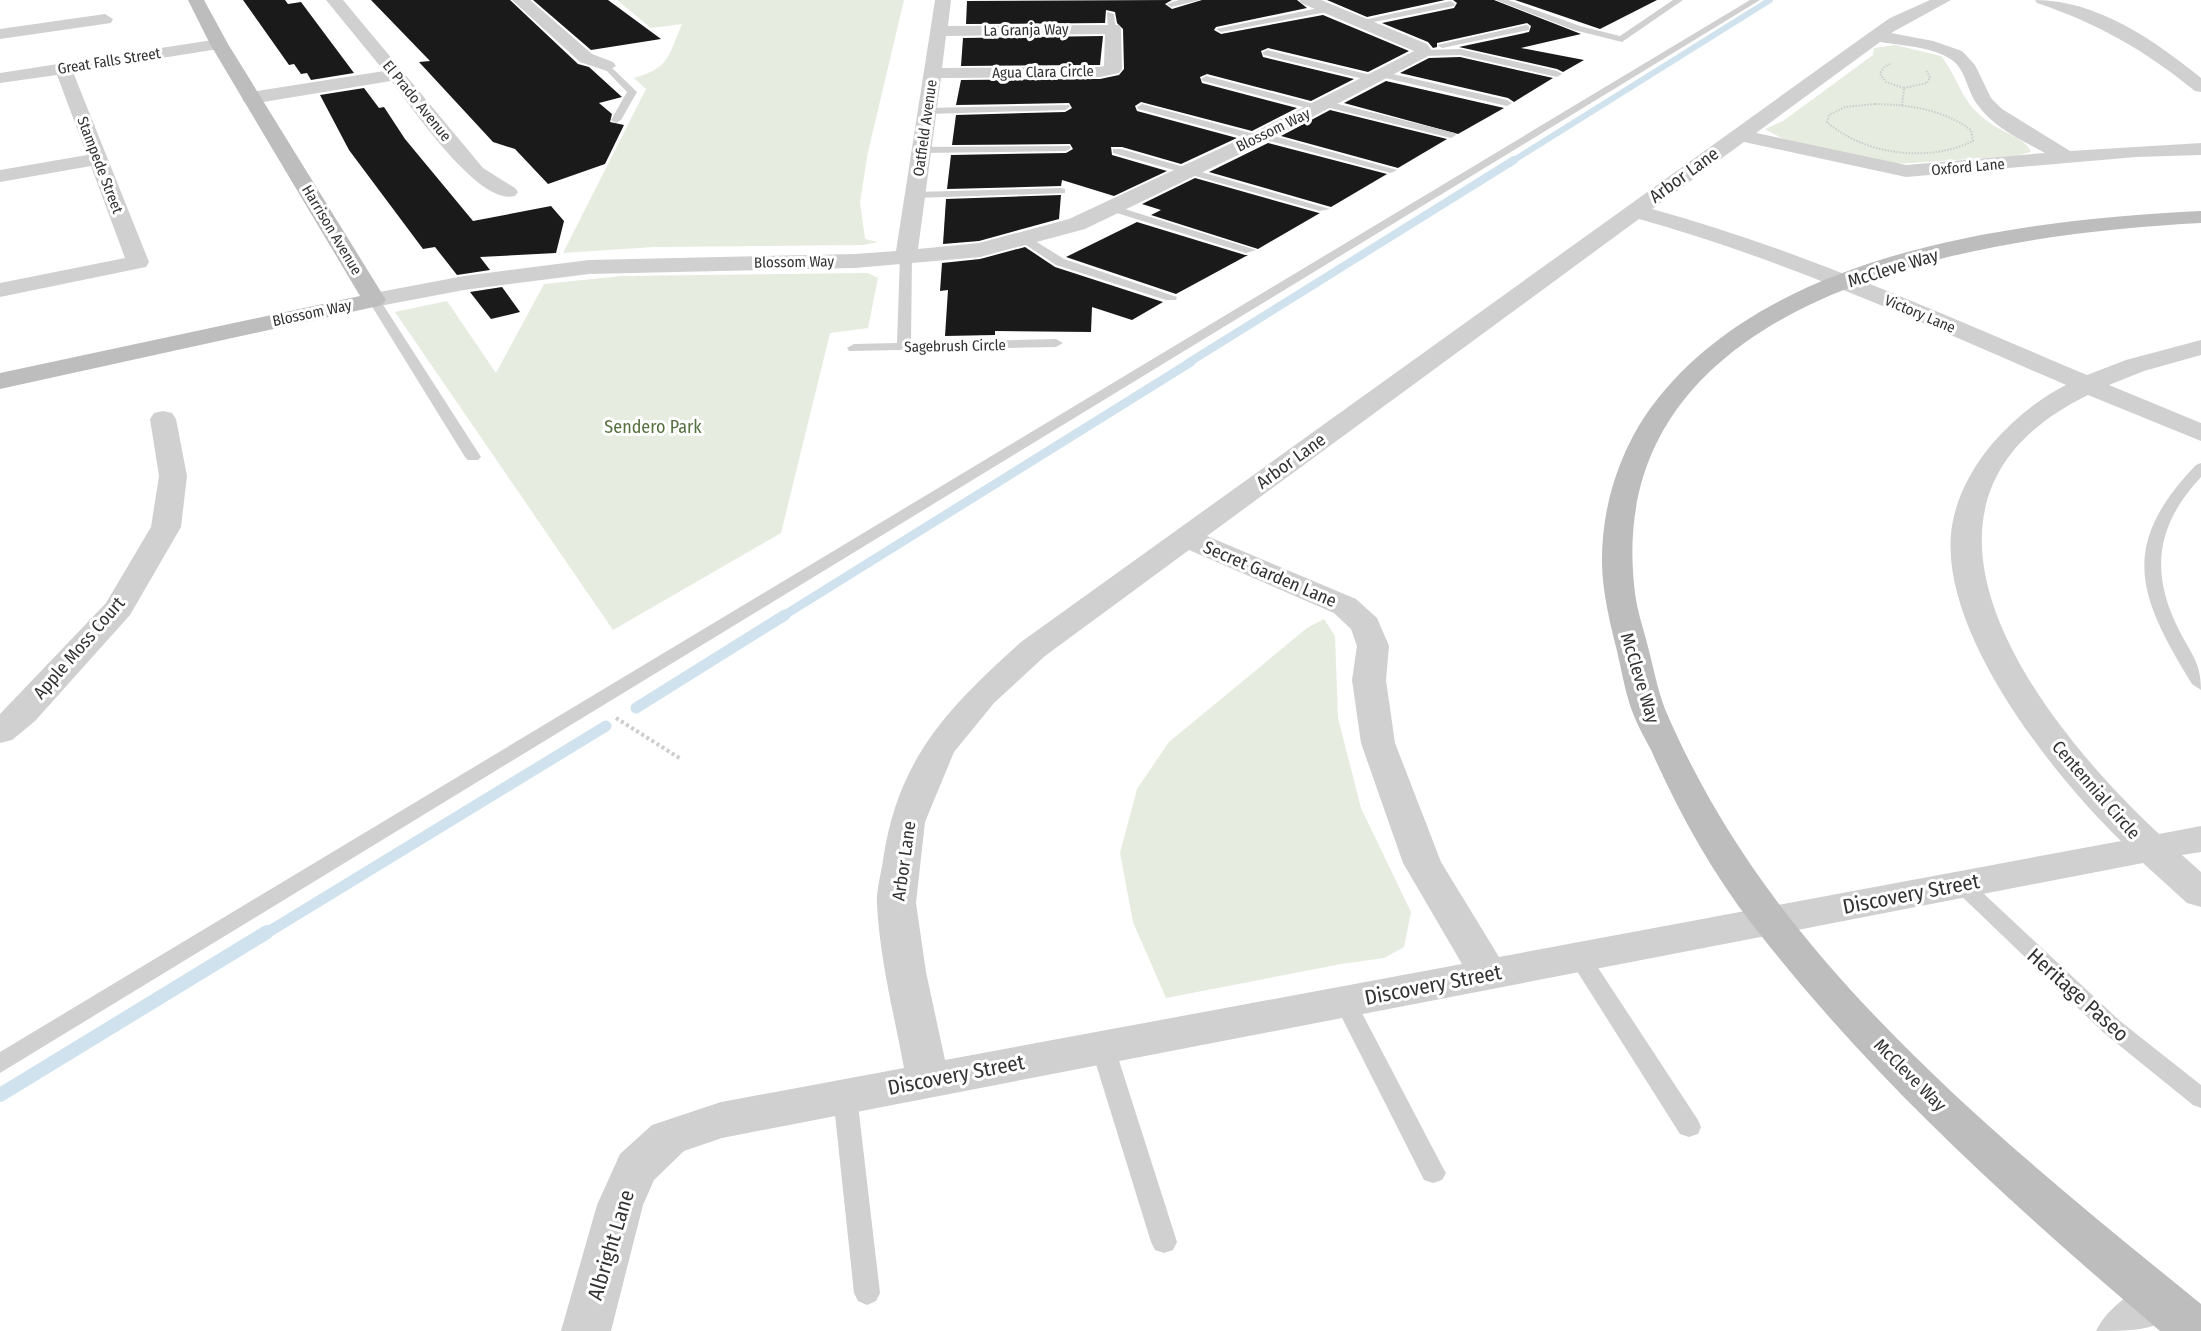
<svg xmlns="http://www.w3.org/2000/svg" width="2201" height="1331" font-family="'Fira Sans Condensed',sans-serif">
<rect width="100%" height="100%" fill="#fff"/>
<g fill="#e6ecdf">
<path d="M617 0H904L868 152 860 202 865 239 878 242 863 245 654 247 563 253 646 89 634 78C670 68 668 56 682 24L651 28Z"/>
<path d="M1895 45 1941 56C1962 83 1958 100 1990 123 2000 131 2028 140 2031 152L2015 156 1895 164 1785 140 1765 129 1783 121 1873 55 1874 48Z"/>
<polygon points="868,273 878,278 868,328 830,333 781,533 613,630 395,312 447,301 496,373 544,284 621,276"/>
<polygon points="1324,619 1335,636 1338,718 1361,808 1411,912 1404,947 1384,958 1341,964 1166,998 1133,922 1120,853 1137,789 1169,742 1307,628"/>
</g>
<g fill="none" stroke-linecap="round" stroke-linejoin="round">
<polyline stroke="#cfe2ee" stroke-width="6" points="1511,162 1770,0"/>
<polyline stroke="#cfe2ee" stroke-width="8" points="1188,363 1514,160"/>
<polyline stroke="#cfe2ee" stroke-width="9" points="783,616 1191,362"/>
<g stroke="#cfe2ee" stroke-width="11">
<polyline points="636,708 785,615"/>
<polyline points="265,934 606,726"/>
</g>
<polyline stroke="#cfe2ee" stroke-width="14" points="0,1095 267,932"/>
</g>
<g fill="#1a1a1a">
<polygon points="243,0 285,0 288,4 301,2 354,73 311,80 307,73 301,74 294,64 289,65"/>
<polygon points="371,0 510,0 578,64 589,67 622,97 599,103 612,114 610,122 624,125 605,164 548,184 515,149 493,142 419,62 430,61"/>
<polygon points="533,0 608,0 661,39 591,50"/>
<polygon points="1172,0 1165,4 1172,9 1202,0 1297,0 1307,8 1216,27 1214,30 1221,34 1323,15 1409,51 1368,72 1268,48 1261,51 1263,57 1354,79 1311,101 1207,74 1200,77 1202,83 1297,108 1252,131 1141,102 1135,106 1137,111 1237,138 1181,164 1122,147 1111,147 1112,155 1167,171 1114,196 1062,180 1061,186 947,189 951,155 1066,153 1073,149 1070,144 952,145 956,115 1065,112 1072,108 1069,103 956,105 961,80 1100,79 1119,75 1124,69 1123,29 1117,23 1115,12 1106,10 1105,23 966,24 967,1"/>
<polygon points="1327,0 1445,0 1367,17"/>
<polygon points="1453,0 1494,0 1581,34 1521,48 1584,60 1563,72 1557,69 1459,47 1529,32 1531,26 1527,23 1437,43 1437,47 1433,48 1428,42 1382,23 1454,8 1457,3"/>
<polygon points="1515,0 1657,0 1600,29"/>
<polygon points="1103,36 1100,65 961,66 963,38"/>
<polygon points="1460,57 1553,78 1514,102 1508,98 1400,73 1429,58"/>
<polygon points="1386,81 1504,108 1458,134 1344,103"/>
<polygon points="364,88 379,108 384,107 405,139 473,221 551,206 564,221 556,253 480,257 490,270 457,275 435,247 423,249 349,150 320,95"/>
<polygon points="1330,110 1447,139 1398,168 1281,136"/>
<polygon points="1268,143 1387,174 1331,207 1209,172"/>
<polygon points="1195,178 1319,213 1320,213 1258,249 1151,215 1161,210 1142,204"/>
<polygon points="1061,195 1059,219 979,241 943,244 946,199"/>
<polygon points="1137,222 1245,255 1248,255 1176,294 1066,257"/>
<polygon points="1025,247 1055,267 1163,302 1132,320 1092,307 1091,332 995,331 995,335 945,336 948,290 940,291 942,263 980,259"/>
<polygon points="502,287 520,312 491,319 470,292"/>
</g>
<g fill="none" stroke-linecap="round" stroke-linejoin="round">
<g stroke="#cdcdcd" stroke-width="2" stroke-dasharray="1.5 1.5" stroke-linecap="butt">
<polyline points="1890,64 1883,68 1880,74 1886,82 1904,88 1902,106"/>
<polyline points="1904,88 1927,83 1930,77 1926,70"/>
<path d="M1875 104C1910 105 1942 109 1971 130L1973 141C1929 163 1864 155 1827 122L1829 115 1845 107Z"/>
</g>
<polyline stroke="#cdcdcd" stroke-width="4" stroke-dasharray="3 3" stroke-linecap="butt" points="616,718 681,759"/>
<g fill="#d0d0d0" fill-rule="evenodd">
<polygon points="1179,0 1200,0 1171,7 1167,4"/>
<polygon points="1496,0 1508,0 1580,26 1620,36 1673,0 1683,0 1622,42 1574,30"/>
<polygon points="1750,0 1760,0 0,1073 0,1052"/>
<polygon points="1451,1 1455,4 1454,6 1359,25 1354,22"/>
<polygon points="1329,6 1332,7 1332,11 1221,32 1216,29"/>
<polygon points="1107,12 1114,14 1116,31 1108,29"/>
<polygon points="1526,25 1529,26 1529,30 1442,48 1437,45"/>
<polygon points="1460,49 1557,71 1562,74 1557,77 1460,55 1425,56 1420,53 1425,50"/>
<polygon points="1267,50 1379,77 1381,79 1376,82 1264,55 1262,53"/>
<polygon points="607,63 637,92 621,120 616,123 611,120 627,92 602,66"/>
<polygon points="1384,72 1507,100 1512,103 1507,106 1381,77 1379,75"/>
<polygon points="1206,76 1322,106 1323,108 1318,111 1203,81 1201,79"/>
<polygon points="1326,101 1455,133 1456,135 1451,138 1322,106 1321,104"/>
<polygon points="1142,104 1258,135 1266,134 1397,170 1391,173 1262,139 1254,140 1138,109 1137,107"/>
<polygon points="1069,105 1070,107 1065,110 927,114 922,111 927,108"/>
<polygon points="1070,146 1071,148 1066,151 921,153 916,150 921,147"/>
<polygon points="1113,149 1121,149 1330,209 1320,211 1113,153"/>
<polygon points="1061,188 1065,189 1065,193 915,198 909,195 915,192"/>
<polygon points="1107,206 1115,206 1256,250 1246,253 1107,210"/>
<polygon points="1024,234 1064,259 1177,297 1176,300 1166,300 1056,265 1020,241 1018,238"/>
<polygon points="906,252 912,256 911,343 1056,339 1063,343 1056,347 849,351 847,348 854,344 897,343 900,256"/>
<polygon points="374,296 380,300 481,457 478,460 468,460 465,457 368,300"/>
<path d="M2201 463V477C2157 524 2149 571 2179 630 2191 654 2201 662 2201 690L2192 684C2138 596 2118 546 2196 465Z"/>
<polygon points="1961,877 1968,879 2120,1021 2201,1085 2201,1108 2193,1105 2104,1033 1954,889 1950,884 1954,879"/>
<polygon points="1579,949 1587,951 1698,1120 1701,1127 1698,1134 1689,1137 1680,1134 1568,957 1571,951"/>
<polygon points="1345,993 1353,996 1442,1166 1446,1173 1442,1180 1433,1183 1424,1180 1334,1002 1337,996"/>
<polygon points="1103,1039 1111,1042 1115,1048 1177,1242 1173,1250 1164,1253 1155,1250 1151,1242 1091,1048 1095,1042"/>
<polygon points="845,1086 853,1089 857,1096 880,1293 876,1301 867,1305 858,1301 854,1293 833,1096 837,1089"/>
</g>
<g fill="#d0d0d0" fill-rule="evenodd">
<path d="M326 0H343L483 168 515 188 518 192 515 196C478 206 413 108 391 81L251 104 244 102 242 98 244 94 251 92 384 71Z"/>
<polygon points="512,0 530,0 592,54 613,62 616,66 607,71 580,62"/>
<path d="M935 0H951L948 26 1119 25 1121 29 1122 69 1119 73 1100 77 941 78 918 249 979 243 1069 219 1251 134 1414 51 1301 3 1299 0H1321L1427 44 1434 53 1265 142 1085 229 980 257 855 268 589 274 464 290 374 307 366 305 362 300 366 295 374 293 464 276 589 260 855 254 896 251ZM1105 34 1104 66 1100 67 942 68 946 36Z"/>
<path d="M1930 0H1951L1891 33 1933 41 1962 51 1975 65 1991 98 2002 109 2070 151 2201 143V155L2136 157 1906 177 1744 142 1652 209C1802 250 1944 315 2087 375L2126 360 2201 340V355L2144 371 2109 385 2201 423V441L2088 395C1867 503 2041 724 2159 834L2201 826V852L2182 855 2201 872V907L2187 903 2143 863 722 1138 684 1151 654 1180 643 1205 611 1331H561L597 1205 620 1154 652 1125 721 1102 904 1068C894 1014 880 960 877 905 876 891 881 874 883 860 898 758 948 708 1021 642L1870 32 1890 18ZM1880 42C1903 46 1931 46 1952 60 1966 70 1967 91 1977 104 1993 127 2021 140 2045 153L1906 165 1756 133ZM1639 219C1787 260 1926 325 2066 385 2038 399 2013 420 1992 444 1971 469 1954 501 1951 534 1942 635 2052 774 2121 841L1499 957 1441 862 1395 743 1386 680 1389 646 1377 618 1356 599 1207 536ZM1189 550 1334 613 1351 629 1357 646 1352 680 1361 743 1403 863 1462 964 945 1060 926 972 916 903 925 822 954 752 994 703 1045 656Z"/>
<path d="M2035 0C2097 0 2154 40 2201 78V92L2195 91C2146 51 2097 23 2037 3Z"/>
<polygon points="105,14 113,19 111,23 0,39 0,29"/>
<polygon points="219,39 228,44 225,48 73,72 149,262 146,267 0,297 0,283 125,258 91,166 0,182 0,170 87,155 57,75 0,83 0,73"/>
<polygon points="163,411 172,413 176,419 187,476 181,527 130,615 35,721 12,740 0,743 0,714 106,603 151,527 159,476 150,419 154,413"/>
<path d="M2161 1279 2178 1285 2186 1301C2167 1331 2135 1331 2096 1331 2108 1306 2135 1289 2161 1279Z"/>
</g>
<g fill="#bdbdbd" fill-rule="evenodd">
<polygon points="188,0 204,0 228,44 386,300 382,305 374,307 0,389 0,373 360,296 210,44"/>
<path d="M2201 211V223C1982 234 1597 292 1635 593 1637 610 1643 627 1647 643 1653 665 1657 688 1665 709 1694 777 1732 841 1776 900 1893 1055 2051 1182 2201 1304V1331H2160C2013 1206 1870 1077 1752 924 1711 871 1678 811 1651 750 1643 735 1634 719 1629 702 1624 686 1621 668 1617 651 1610 623 1603 595 1602 565 1601 513 1616 460 1645 416 1758 251 2017 220 2201 211Z"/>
</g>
</g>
<g text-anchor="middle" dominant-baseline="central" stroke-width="6" stroke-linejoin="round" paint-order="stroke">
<g font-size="15" fill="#333" stroke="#fff">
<text transform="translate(1026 30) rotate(-1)">La Granja Way</text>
<text transform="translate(109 61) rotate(-9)">Great Falls Street</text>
<text transform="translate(1043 72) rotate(-1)">Agua Clara Circle</text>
<text transform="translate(417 101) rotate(51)">El Prado Avenue</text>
<text transform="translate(925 128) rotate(-82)">Oatfield Avenue</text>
<text transform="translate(1273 130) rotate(-26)">Blossom Way</text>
<text transform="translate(100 165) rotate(69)">Stampede Street</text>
<text transform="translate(1968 167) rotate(-5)">Oxford Lane</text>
<text transform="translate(332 230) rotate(59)">Harrison Avenue</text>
<text transform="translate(794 262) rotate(-1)">Blossom Way</text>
<text transform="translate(312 313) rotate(-12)">Blossom Way</text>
<text transform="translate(1920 314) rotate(23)">Victory Lane</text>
<text transform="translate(955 346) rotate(-1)">Sagebrush Circle</text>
</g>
<g font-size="18" fill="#333" stroke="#fff">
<text transform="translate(1684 175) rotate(-36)">Arbor Lane</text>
<text transform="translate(1893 268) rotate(-17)">McCleve Way</text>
<text transform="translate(1291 461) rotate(-36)">Arbor Lane</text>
<text transform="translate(1270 574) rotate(23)">Secret Garden Lane</text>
<text transform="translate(79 648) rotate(-49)">Apple Moss Court</text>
<text transform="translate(1640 678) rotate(73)">McCleve Way</text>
<text transform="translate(2096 790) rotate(49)">Centennial Circle</text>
<text transform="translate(904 861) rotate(-82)">Arbor Lane</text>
<text transform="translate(1910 1075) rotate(45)">McCleve Way</text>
</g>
<g font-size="18" fill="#56703f" stroke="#fff">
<text x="653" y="427">Sendero Park</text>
</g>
<g font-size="21" fill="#333" stroke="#fff">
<text transform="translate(1911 894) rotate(-11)">Discovery Street</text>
<text transform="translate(1433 985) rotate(-11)">Discovery Street</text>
<text transform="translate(2078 995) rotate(42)">Heritage Paseo</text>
<text transform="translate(956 1075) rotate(-11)">Discovery Street</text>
<text transform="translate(611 1245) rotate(-73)">Albright Lane</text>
</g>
</g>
</svg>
